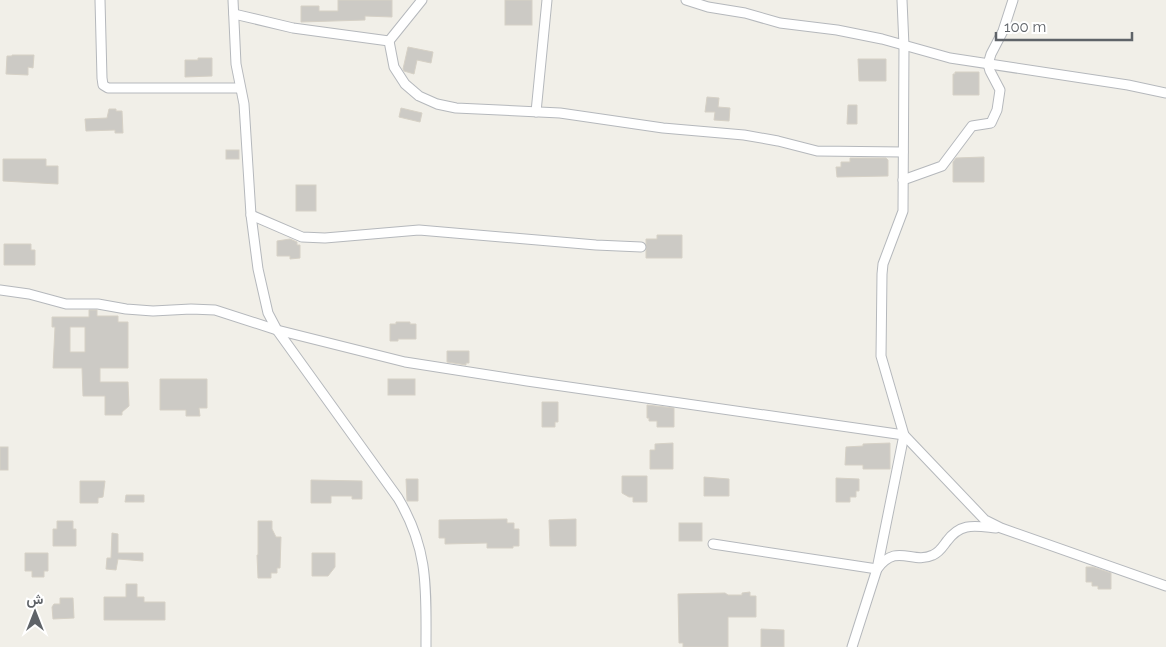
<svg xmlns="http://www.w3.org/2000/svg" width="1166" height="647" font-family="Raleway,Vazirmatn,sans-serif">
<rect width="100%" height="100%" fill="#f1efe8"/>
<g fill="#cccac5" stroke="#d6d1c6" fill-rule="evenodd">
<polygon points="338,0 392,0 392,17 365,16 365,20 301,22 301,6 319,6 319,11 338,11"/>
<rect x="505" y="0" width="27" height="25"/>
<polygon points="408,47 433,52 431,63 417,60 414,74 404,71 403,69"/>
<polygon points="12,55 34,55 33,68 28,67 28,75 6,74 7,56 12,56"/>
<polygon points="198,58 212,58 212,76 185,77 185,60 198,60"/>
<polygon points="858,59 886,59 886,81 859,81"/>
<polygon points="955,72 979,72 979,95 953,95 953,74 955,74"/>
<polygon points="707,97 719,98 718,107 730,108 729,121 714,120 715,112 705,112"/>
<polygon points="848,105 857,105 857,124 847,124"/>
<polygon points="401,108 422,113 420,122 399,117"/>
<polygon points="109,109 116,109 116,111 122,111 123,133 115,133 115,130 86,131 85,119 107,118"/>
<rect x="226" y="150" width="13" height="9"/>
<polygon points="984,157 984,182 953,182 953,162 956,158"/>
<polygon points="850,158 886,158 888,160 888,176 837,177 836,167 841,167 841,162 850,162"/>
<polygon points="3,159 46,159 46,166 58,166 58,184 3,181"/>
<rect x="296" y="185" width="20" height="26"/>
<polygon points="657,235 682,235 682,258 646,258 646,239 657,239"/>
<polygon points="290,239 297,242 297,245 300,245 300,258 290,259 290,256 277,256 277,241"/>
<polygon points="4,244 31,244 31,250 35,250 35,265 4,265"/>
<path d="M89 310H97V316H118V322H128V368H100V382H128L129 406 122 412V415H105V396H83L82 368H53L55 327H52V317H89ZM70 327H85V352H70Z"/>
<polygon points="396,322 410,322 410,324 416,324 416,339 398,339 398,341 390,341 390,324 396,324"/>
<polygon points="447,351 469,351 469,363 466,363 466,365 447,362"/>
<polygon points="160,379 207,379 207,408 199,408 200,416 186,416 186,410 160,410"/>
<rect x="388" y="379" width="27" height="16"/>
<polygon points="542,402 558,402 558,422 555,422 555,427 542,427"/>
<polygon points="647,405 674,408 674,427 657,427 657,421 649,421 649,418 647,418"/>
<polygon points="673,443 673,469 650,469 650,450 655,450 655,444"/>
<polygon points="890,443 890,469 863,469 863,465 845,465 846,447 863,446 863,444"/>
<rect x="0" y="447" width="8" height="23"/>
<polygon points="622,476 647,476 647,502 633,502 633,497 629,497 622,493"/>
<polygon points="704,477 729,479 729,496 704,496"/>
<polygon points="836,478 859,479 859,491 856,491 856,497 850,497 850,502 836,502"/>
<polygon points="406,479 418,479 418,501 407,501"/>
<polygon points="311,480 362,481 362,499 352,499 352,496 331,496 331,503 311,503"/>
<polygon points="80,481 105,481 103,497 98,498 98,503 80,503"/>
<polygon points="126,495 144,495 144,502 125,502"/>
<polygon points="507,519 507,523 514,523 514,529 519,529 519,546 513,546 513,548 487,548 487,543 445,544 445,538 439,538 439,520"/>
<polygon points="576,519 576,546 550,546 549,520"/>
<polygon points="57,521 73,521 73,529 76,529 76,546 53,546 53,529 57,529"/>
<polygon points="258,521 272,521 272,529 276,537 281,537 280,568 277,568 277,573 271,573 271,578 258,578 257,555 258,555"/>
<rect x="679" y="523" width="23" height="18"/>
<polygon points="112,533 118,534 118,553 143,553 143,561 118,559 116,570 106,569 107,558 111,558"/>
<polygon points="25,553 48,553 48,571 44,571 44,577 32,577 32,571 25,571"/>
<polygon points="312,553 335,553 335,567 328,576 312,576"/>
<polygon points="1086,567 1093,567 1111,573 1111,589 1098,589 1098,586 1092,586 1092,582 1086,582"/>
<polygon points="126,584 137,584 137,597 144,597 144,602 165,602 165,620 104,620 104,597 126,597"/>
<polygon points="750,592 750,596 756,596 756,617 728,617 728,647 683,647 683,643 679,643 678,594 725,593 728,595 742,595 742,593"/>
<polygon points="60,598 73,598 74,618 53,619 52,607 54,604 60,604"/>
<polygon points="761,629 784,630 784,647 761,647"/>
</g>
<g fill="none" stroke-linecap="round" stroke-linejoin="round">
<g stroke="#b5b8bc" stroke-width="11">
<g id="street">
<polyline points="100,0 102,78 103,85 108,88 240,88"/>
<path d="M233 0 236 64 244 104 251 215 258 269 268 313 277 330 398 498C429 550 426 589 426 647"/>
<polyline points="686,0 708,7 745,13 780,23 837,30 882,39 950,58 1128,85 1166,93"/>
<polyline points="234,14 293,28 389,41 422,0"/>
<polyline points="389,41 394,67 405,84 419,96 437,104 456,108 560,113 663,128 744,135 778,141 817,151 903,152"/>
<polyline points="536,112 547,0"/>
<polyline points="903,180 942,166 972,126 991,123 997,110 1000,90 990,71 988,64 991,54 1003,31 1013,0"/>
<polyline points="251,215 302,237 325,238 419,230 596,245 641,247"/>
<polyline points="0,290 29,294 66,304 98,304 126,309 153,311 191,309 215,310 277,330 405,362 527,381 904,435 985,520 1001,528 1166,586"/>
<path d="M713 544 877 569C897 542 912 565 933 555 940 552 943 546 947 541 961 522 975 526 996 528"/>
<polyline points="852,647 877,569 904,435 881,356 882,274 883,264 903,211 904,46 902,0"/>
</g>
</g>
<use href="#street" stroke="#fff" stroke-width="9"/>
</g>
<g transform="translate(35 612)" stroke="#ffffff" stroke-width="4" paint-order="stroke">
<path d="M0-4L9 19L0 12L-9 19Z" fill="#5f6368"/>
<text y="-8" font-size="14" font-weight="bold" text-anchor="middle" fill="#5f6368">ش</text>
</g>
<path d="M996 32v8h136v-8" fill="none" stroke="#5f6368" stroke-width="2.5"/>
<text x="1004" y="32" font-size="15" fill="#5f6368" stroke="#ffffff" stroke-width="4" paint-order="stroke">100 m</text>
</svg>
